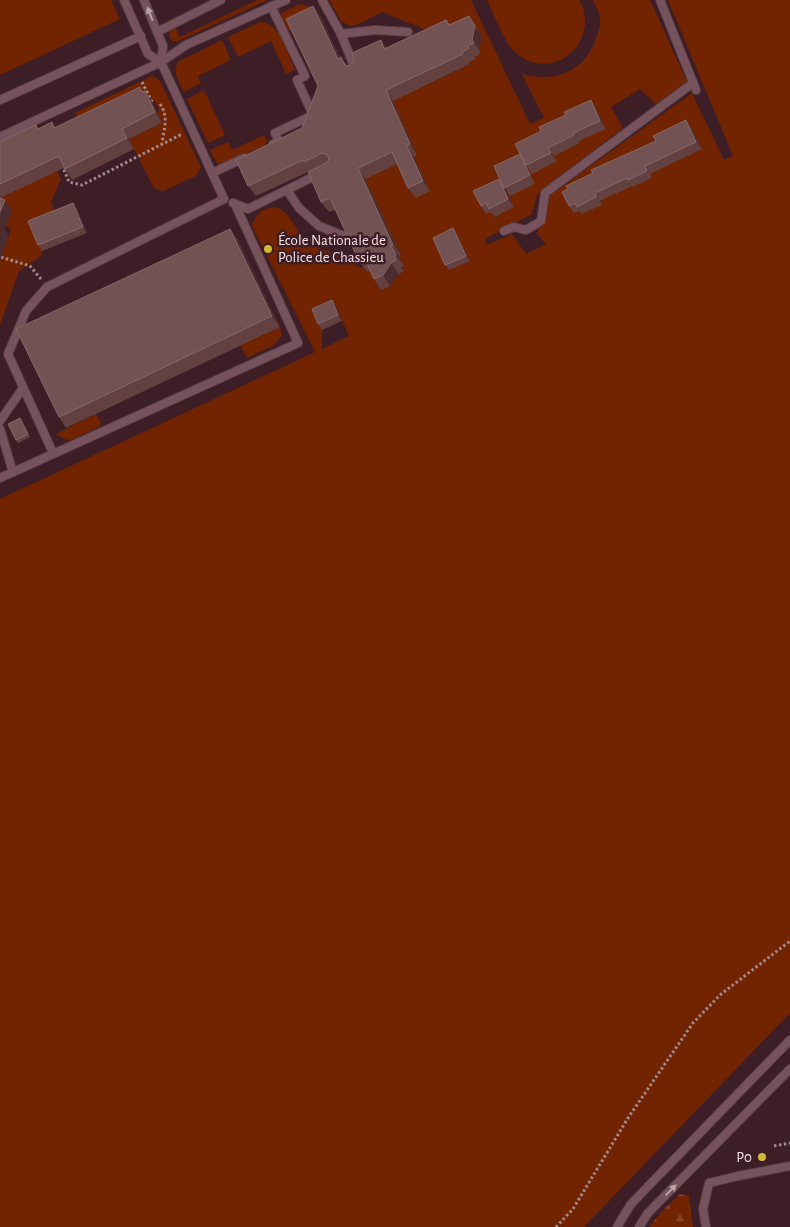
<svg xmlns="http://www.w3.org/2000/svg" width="790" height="1227" font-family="'Alegreya Sans',sans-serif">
<defs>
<pattern id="forest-firs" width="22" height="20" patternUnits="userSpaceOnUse" patternTransform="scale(1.25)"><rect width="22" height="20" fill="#722300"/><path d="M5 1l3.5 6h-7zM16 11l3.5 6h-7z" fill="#874325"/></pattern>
</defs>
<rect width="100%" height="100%" fill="#3d1e27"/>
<g fill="#722300" fill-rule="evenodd">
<polygon points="0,0 111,0 120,19 0,75"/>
<polygon points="257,0 268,0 176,42 172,41 169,35 171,30 175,27 180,37"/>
<path d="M329 0H471L530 124 544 118 522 74C553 83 583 73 595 41 598 33 602 23 599 14 598 9 595 5 593 0H650L688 84 656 104 640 89 611 107 623 128 544 188 537 195 532 214 485 239 487 245 512 234 526 254 546 244 537 234 549 196 692 93 724 160 733 156 668 0H790V1013L584 1227H0V499L315 352 252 226C255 219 258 212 266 209 289 199 295 236 311 245 318 249 328 250 336 254 345 257 352 263 360 268L364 266 395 276 403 271 399 256 400 255 372 193 353 189 386 85 407 94 470 64 469 62 476 59 475 57 441 36 382 12 357 25 349 26 341 21ZM336 306 349 336 322 349V330Z"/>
<path d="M487 0H580C602 46 547 87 512 49 503 39 493 13 487 0Z"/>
<path d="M300 4C310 5 314 9 319 18L289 31 282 19 281 13Z"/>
<path d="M260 22C281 22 288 54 295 70L286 74 271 41 238 57 228 37Z"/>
<path d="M222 40 231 60 198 76 201 83 184 92C179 82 172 72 178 62Z"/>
<polygon points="152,76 157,78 161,83 201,167 196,176 163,191 155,189 153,186 129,139 162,123 157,112 160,111 155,101 81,129 75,113"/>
<polygon points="204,90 225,135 208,143 187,99"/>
<path d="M264 135 267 140 266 144 225 165C216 165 214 158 210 150L228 142 232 150Z"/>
<polygon points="56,168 61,179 51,202 57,217 32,227 42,251 41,256 19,271 0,325 0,261 11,229 6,226 12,211 0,206 0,198"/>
<polygon points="280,327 282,335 274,345 247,358 240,345"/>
<polygon points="96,414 101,423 100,426 69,441 56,434"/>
</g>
<polygon fill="url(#forest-firs)" points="680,1194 689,1196 693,1227 649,1227 662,1211"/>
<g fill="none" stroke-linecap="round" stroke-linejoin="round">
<g stroke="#563b43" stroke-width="10">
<g id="lane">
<polyline points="124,0 148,54 161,62"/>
<polyline points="322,0 341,34 375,30 408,32"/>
<polyline points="660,0 696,90"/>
<polyline points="271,6 305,76 297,80 313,115 275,133 279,142 273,144"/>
<polyline points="157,32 221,0"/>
<polyline points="341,34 356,71"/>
<polyline points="0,100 141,36"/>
<polyline points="0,137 161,62 186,45 286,0"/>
<polyline points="212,173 244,158"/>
<polyline points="287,190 299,208 319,226 344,236"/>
<polyline points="233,203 248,209 319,174"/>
<polyline points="504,231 514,227 526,230 541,221 545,193 693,83"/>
<polyline points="0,421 23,388"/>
<polyline points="0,429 13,472"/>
<polyline points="53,453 8,354 26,311 47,287 224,199 161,62 163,46 144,0"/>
<polyline points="0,478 298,343 235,204"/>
<polyline points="617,1227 631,1204 790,1040"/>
<polyline points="639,1227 648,1213 790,1069"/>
<polyline points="706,1227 703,1209 709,1183 738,1176 790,1166"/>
</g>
</g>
<g stroke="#a3898f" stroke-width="3" stroke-dasharray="2.5 2.5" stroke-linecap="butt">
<polyline points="142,82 152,102"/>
<path d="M160 104C169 117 164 129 162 143"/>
<polyline points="62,165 69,182 82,185 182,134"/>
<polyline points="1,257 30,266 41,279"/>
<polyline points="774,1146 790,1143"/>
<polyline points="556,1227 573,1209 628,1118 693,1023 720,995 790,941"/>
</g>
<use href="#lane" stroke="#76535c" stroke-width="8"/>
</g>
<g fill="#624140">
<polygon points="321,17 340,58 348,66 381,40 386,48 446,20 450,25 476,26 482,37 479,49 481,53 475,57 476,59 469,62 470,64 393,101 417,155 414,157 430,191 416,198 408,188 398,164 365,179 401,255 399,256 404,266 401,267 404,271 399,274 390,286 381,290 374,279 370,271 367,272 359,261 335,210 329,212 321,202 310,171 256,196 248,186 302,128 318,86"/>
<polygon points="145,91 152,102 162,123 129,139 134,149 72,180 64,168 0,198 0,142 39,129 52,122 55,127"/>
<polygon points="596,108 606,129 579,141 580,143 554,156 557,161 532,174 528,168 535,184 510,196 506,190 514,207 495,217 491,212 486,214 481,206 503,184 520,154"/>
<polygon points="691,128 702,149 650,174 652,178 633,187 632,186 600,201 602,205 582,214 579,211 574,213 569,206"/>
<polygon points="73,203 77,209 87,233 42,251 38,245"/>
<polygon points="230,229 238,240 280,327 66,428 59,417"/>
<polygon points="457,234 470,261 449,270 445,265"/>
<polygon points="332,300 336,306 342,321 322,330 318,324"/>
<polygon points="20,418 30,437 18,443 16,440"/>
</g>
<g fill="#4d2c2f">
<polygon points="313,6 321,17 345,70 338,59"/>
<polygon points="469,16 482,37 479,49 481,53 472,39"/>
<polygon points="386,90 393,101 417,155 410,144"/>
<polygon points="145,91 152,102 162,123 155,112"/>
<polygon points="591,100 596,108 606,129 600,121"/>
<polygon points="686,120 691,128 702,149 696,142"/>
<polygon points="122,129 129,139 134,149 127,138"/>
<polygon points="407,146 414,157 430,191 423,181"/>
<polygon points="548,148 554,156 557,161 551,153"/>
<polygon points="520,154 528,168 535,184 530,175"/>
<polygon points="358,168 365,179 401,255 393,245"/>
<polygon points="499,179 505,188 514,207 508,199"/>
<polygon points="5,200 12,211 5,230 9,236 0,261 0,212"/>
<polygon points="73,203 77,209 87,233 83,227"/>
<polygon points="453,228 457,234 470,261 466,256"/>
<polygon points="230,229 238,240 280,327 272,316"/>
<polygon points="391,246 399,256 404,266 396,255"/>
<polygon points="391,263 399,274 390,286 383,275"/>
<polygon points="332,300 336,306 342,321 338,315"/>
</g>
<g fill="#725252" stroke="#876969">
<polygon points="313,6 338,59 341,57 345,65 348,66 354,62 352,53 381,40 384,49 446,20 449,25 469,16 475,26 472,39 474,43 467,46 469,48 462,52 463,54 386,90 410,144 407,146 423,181 408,188 392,152 358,168 393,245 391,246 396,255 394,257 396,260 391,263 383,275 374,279 365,259 359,261 330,198 321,202 308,172 328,162 329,158 326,154 322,153 304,162 303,160 248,186 236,160 302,128 318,86 286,19"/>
<polygon points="140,87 142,92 145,91 155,112 122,129 127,138 65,169 59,156 0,184 0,142 36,125 38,129 52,122 54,128"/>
<polygon points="591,100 600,121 573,133 574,135 548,148 551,153 526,165 515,144 541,131 539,127 566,115 564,112"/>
<polygon points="686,120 696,142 645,166 647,171 628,180 627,178 595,193 596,197 577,207 575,203 569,206 562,192 568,189 566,186 593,173 591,170 656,141 653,136"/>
<polygon points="520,154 530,175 504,188 494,166"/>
<polygon points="499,179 508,199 489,209 486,203 481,206 473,191"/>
<polygon points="0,198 5,200 0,212"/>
<polygon points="73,203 83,227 38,245 28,221"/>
<polygon points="453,228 466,256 445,265 433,238"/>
<polygon points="230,229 272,316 59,417 16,329"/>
<polygon points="332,300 338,315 318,324 312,309"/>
<polygon points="20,418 28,434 16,440 8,424"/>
</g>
<defs><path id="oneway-solid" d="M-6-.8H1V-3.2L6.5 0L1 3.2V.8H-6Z" transform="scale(1.25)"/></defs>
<g fill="#bda1a8">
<use href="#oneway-solid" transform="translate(150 14) rotate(-112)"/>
<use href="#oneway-solid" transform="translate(671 1190) rotate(-45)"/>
</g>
<g fill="#d0b736" stroke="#3d1e27" stroke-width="2">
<circle cx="268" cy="249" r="5"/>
<circle cx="762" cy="1157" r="5"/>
</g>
<g text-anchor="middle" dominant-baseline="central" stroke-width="5" stroke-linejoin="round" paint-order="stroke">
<g font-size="15" fill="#f7e1e6" stroke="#3d1e27" text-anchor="start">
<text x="278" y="240">École Nationale de<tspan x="278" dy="17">Police de Chassieu</tspan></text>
<text x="752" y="1157" text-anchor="end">P0</text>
</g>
</g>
</svg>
